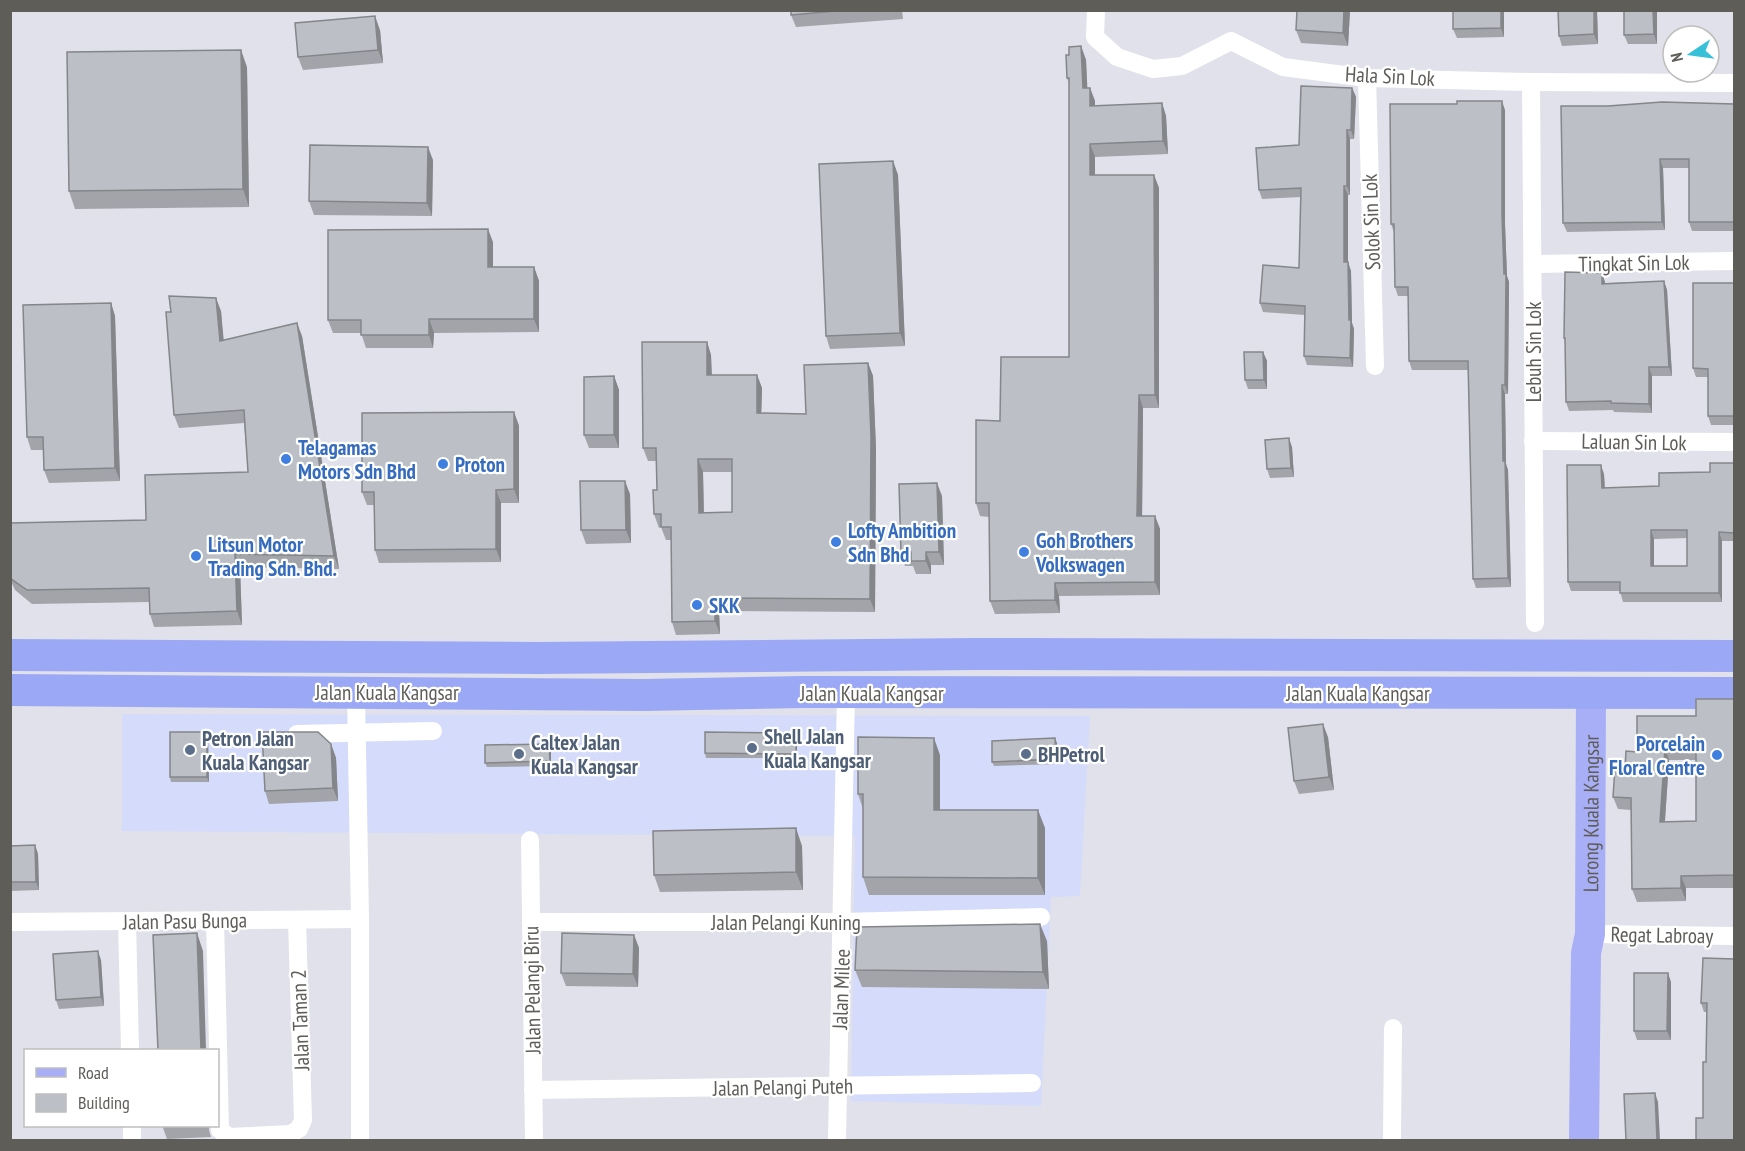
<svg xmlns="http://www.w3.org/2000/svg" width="1745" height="1151" font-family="'PT Sans Narrow',sans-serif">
<rect width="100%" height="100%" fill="#e0e1ea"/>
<polygon fill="#d5dbfa" points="122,714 1090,716 1080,896 1051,897 1041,1106 851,1101 855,836 122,831"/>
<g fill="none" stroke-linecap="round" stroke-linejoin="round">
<g stroke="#fff" stroke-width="18">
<polyline points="1096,10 1095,37 1117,57 1153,69 1182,66 1231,41 1283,67 1367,78 1531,82 1734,83"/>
<polyline points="1367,78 1375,366"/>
<polyline points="1531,82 1535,623"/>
<polyline points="1533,264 1734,261"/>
<polyline points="1533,441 1734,442"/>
<polyline points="356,692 360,919 360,1140"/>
<polyline points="297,734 433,731"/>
<polyline points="530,840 534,1140"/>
<polyline points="215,920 220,1130 229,1137 290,1134 299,1129 303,1120 297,920"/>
<polyline points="127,921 130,1050"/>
<polyline points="10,922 360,919"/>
<polyline points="531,922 842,922 1041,917"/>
<polyline points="1590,934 1734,936"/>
<polyline points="533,1090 1032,1083"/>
<polyline points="132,1126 132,1140"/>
<polyline points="837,1140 846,693"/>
<polyline points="1392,1140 1393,1028"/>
</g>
<path stroke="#a8aff7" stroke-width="30" id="s1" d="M1584 1140 1586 953 1590 934 1591 692"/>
<g stroke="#9ba8f5" stroke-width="32">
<polyline points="10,655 538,658 976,654 1734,656"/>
<polyline points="10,690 645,695 803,692 1734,693"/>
</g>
</g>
<g fill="#a2a4a9" fill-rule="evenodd">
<polygon points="791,10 902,10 903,19 796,27 791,15"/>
<polygon points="1350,10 1348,46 1301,43 1296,30"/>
<polygon points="1453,10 1504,10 1504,37 1457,38 1453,29"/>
<polygon points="1558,10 1597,10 1598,44 1562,46 1559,36"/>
<polygon points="1657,10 1657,44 1628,44 1624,35"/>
<polygon points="380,30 383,63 303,70 298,57"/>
<polygon points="1081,46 1086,60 1087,88 1090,88 1095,101 1095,106 1162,103 1166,116 1168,154 1095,157 1095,175 1154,175 1159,188 1159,408 1143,408 1142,516 1155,516 1160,529 1160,595 1059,596 1060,613 995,614 990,601 989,517 980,516 976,503 1000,421 1069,357 1069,83 1067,78 1069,55"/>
<polygon points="247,67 249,207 75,209 69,191"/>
<polygon points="1352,88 1356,97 1354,139 1350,139 1350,195 1348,195 1348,262 1351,271 1352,323 1354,329 1353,367 1307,365 1304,356 1305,315 1263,312 1260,303 1299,268 1301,197 1262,199 1259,190"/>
<polygon points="1734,104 1734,231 1692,231 1689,222 1689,168 1663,168 1665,230 1567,232 1563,223 1608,106"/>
<polygon points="1505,110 1505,224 1507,276 1509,282 1508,394 1505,394 1506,464 1508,470 1511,587 1476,588 1473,579 1468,370 1412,370 1409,361 1408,296 1398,296 1395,287 1394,232 1391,224"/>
<polygon points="433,160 432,216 314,215 309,201"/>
<polygon points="893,161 898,175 905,346 830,349 826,336"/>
<polygon points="493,242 493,267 534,267 539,281 539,332 434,333 433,348 366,348 361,333 333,333 328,320"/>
<polygon points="1602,273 1605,283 1664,281 1667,290 1672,376 1652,376 1652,413 1614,412 1613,410 1569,411 1566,402 1565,342 1564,338"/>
<polygon points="1734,283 1734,425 1711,425 1708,416 1708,377 1696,377 1693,368"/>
<polygon points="111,303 115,316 120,481 49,483 44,470 44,450 31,450 27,437"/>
<polygon points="221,311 223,340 302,336 339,569 240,567 242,625 154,627 150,614 149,602 32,604 15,590 10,579 10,523 146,520 248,472 244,423 179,428 174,415"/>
<path d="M707 342 711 355 712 375H757L762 388 761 413 806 414 868 363 873 376 876 449 875 612 719 611 720 634 676 635 672 622 671 540H666L661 527 659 528 654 514 657 490 656 461H648L643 448ZM703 472H732V512L704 513Z"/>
<polygon points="1263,352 1267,361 1267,389 1248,389 1245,380"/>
<polygon points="614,376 619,390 619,448 589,448 584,435"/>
<polygon points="514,412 519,426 519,503 501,503 501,562 379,563 375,550 374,505 367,505 362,492"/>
<polygon points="1292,447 1294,477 1270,478 1267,469"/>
<path d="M1734 463V541H1722V602H1623L1620 591H1571L1568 582 1604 474 1605 488 1659 486 1710 472ZM1687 538V566H1654V539Z"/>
<polygon points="630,494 631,543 586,544 581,530"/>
<polygon points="942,496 944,565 931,565 931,574 916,574 913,566 905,566 901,553"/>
<path d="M1734 699V888H1686V901L1637 902 1632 889 1631 810 1618 809 1613 797 1625 769 1637 752 1696 716ZM1669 760H1696V821L1665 822Z"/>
<polygon points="208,737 209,782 171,782 170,777"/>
<polygon points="797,737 797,758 706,758 705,753"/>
<polygon points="1328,737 1334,790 1299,794 1294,781"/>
<polygon points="1057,743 1058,764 994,766 992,762"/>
<polygon points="331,744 336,758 338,801 269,804 265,791"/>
<polygon points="549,744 551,748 551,766 487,767 485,763"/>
<polygon points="940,755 940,810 1045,828 1045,895 869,895 863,877 863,809 858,794"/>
<polygon points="35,845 38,854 39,890 10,891 10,846"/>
<polygon points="802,846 803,890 660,892 654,875"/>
<polygon points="634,935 639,948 638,987 566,986 561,973"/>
<polygon points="1047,941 1049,989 862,987 855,970"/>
<polygon points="1734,959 1703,1118 1706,1062 1707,1012 1704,1012 1701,1003"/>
<polygon points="101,960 104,1006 59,1009 56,1000"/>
<polygon points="1671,982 1671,1040 1637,1040 1634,1031"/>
<polygon points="162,1125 209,1125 209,1130 211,1137 167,1139"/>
</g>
<g fill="#84868a">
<polygon points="1344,10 1350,10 1348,46 1343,33"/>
<polygon points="1501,10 1504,10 1504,37 1501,28"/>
<polygon points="1594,10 1597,10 1598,44 1594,34"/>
<polygon points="1653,10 1657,10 1657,44 1654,34"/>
<polygon points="375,16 380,30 383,63 378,50"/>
<polygon points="1081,46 1086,60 1088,101 1083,88"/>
<polygon points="241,50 247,67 249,207 243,189"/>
<polygon points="1090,88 1095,101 1095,119 1090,106"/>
<polygon points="1352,88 1356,97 1354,139 1351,130"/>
<polygon points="1502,101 1505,110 1505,224 1507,276 1509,282 1508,394 1505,385 1502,215"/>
<polygon points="1162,103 1166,116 1168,154 1163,141"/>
<polygon points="1347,130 1350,139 1350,195 1347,186"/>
<polygon points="1090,144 1095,157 1095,188 1090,175"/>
<polygon points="428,147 433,160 432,216 427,203"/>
<polygon points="1660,159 1663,168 1665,230 1662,222"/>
<polygon points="893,161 898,175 905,346 900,333"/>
<polygon points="1154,175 1159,188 1159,408 1155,395"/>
<polygon points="1344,186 1348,195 1348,271 1344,262"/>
<polygon points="488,229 493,242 493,281 488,267"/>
<polygon points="1348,262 1351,271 1352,323 1354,329 1353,367 1350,358"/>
<polygon points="534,267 539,281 539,332 534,319"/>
<polygon points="1602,273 1605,282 1605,292 1602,284"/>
<polygon points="1664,281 1667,290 1672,376 1669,367"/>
<polygon points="216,298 221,311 225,354 220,341"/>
<polygon points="111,303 115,316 120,481 115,468"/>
<polygon points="429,319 434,333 433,348 429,335"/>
<polygon points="297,323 302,336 339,569 334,556"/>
<polygon points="707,342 711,355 712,388 707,375"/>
<polygon points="1263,352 1267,361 1267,389 1264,380"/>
<polygon points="868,363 873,376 876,449 875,612 870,599"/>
<polygon points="1649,367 1652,376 1652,413 1649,404"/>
<polygon points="757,375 762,388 761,427 757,413"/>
<polygon points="614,376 619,390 619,448 614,435"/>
<polygon points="1502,385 1505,394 1506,464 1508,470 1511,587 1508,578 1503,461"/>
<polygon points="1139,395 1143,408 1142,529 1137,516"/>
<polygon points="514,412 519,426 519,503 514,489"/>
<polygon points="1289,438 1292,447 1294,477 1291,468"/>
<polygon points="698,459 703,472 704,526 699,513"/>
<polygon points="1601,465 1604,474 1605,497 1602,488"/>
<polygon points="625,481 630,494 631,543 626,530"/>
<polygon points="937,483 942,496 944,565 939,552"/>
<polygon points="496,490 501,503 501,562 496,549"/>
<polygon points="1155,516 1160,529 1160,595 1155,582"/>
<polygon points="1651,530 1654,539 1654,574 1651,566"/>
<polygon points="1719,532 1722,541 1722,602 1719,593"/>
<polygon points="926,552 931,565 931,574 926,561"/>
<polygon points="235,554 240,567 242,625 237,611"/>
<polygon points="1055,583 1059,596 1060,613 1055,600"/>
<polygon points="715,598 719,611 720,634 715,621"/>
<polygon points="1323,724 1328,737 1334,790 1329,777"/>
<polygon points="207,732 208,737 209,782 207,777"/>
<polygon points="796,733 797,737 797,758 796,754"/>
<polygon points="934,738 940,755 940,827 934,810"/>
<polygon points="1055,738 1057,743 1058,764 1056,759"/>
<polygon points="331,744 336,758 338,801 333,788"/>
<polygon points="549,744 551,748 551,766 550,761"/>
<polygon points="1665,748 1669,760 1664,834 1660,822"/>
<polygon points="1038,810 1045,828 1045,895 1038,878"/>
<polygon points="796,828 802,846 803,890 796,872"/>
<polygon points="35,845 38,854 39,890 36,882"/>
<polygon points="1681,876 1686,888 1686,901 1681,888"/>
<polygon points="1040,924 1047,941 1049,989 1043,972"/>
<polygon points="197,933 203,951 206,1050 201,1050"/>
<polygon points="634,935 639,948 638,987 633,974"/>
<polygon points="98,951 101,960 104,1006 101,997"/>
<polygon points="1668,973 1671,982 1671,1040 1667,1031"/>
<polygon points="1655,1093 1658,1102 1660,1140 1657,1140"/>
</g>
<g fill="#bcbfc5" stroke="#84868a" stroke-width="1.5" fill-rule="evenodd">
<polygon points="791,10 847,10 791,15"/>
<polygon points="1297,10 1344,10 1343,33 1296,30"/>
<polygon points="1453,10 1501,10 1501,28 1453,29"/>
<polygon points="1558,10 1594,10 1594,34 1559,36"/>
<polygon points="1624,10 1653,10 1654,34 1624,35"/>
<polygon points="375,16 378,50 298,57 295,23"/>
<polygon points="1081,46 1083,88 1090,88 1090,106 1162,103 1163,141 1090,144 1090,175 1154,175 1155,395 1139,395 1137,516 1155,516 1155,582 1055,583 1055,600 990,601 989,503 976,503 976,420 1000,421 1001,357 1069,357 1069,78 1067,78 1066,55 1069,55 1069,47"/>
<polygon points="241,50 243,189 69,191 67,52"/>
<polygon points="1301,86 1352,88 1351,130 1347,130 1347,186 1344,186 1344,262 1348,262 1349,320 1351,320 1350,358 1304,356 1305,306 1260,303 1263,265 1299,268 1301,188 1259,190 1256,148 1299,145"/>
<polygon points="1457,101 1502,101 1502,215 1504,274 1506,274 1505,385 1502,385 1503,461 1505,461 1508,578 1473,579 1468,361 1409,361 1408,287 1395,287 1394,224 1391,224 1390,104 1457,104"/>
<polygon points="1662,102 1734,104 1734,222 1689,222 1689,159 1660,159 1662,222 1563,223 1561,106 1608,106"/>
<polygon points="310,145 428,147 427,203 309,201"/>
<polygon points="893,161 900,333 826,336 819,164"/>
<polygon points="488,229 488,267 534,267 534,319 429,319 429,335 361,335 361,320 328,320 328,230"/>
<polygon points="1565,272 1602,273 1602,284 1664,281 1669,367 1649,367 1649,404 1611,403 1611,401 1566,402 1565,338 1564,338"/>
<polygon points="1693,283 1734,283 1734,416 1708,416 1708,369 1693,368"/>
<polygon points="169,296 216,298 220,341 297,323 334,556 235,554 237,611 150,614 149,588 27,590 10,578 10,523 146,520 145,475 248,472 244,410 174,415 166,312 171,312"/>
<polygon points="111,303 115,468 44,470 43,437 27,437 23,305"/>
<path d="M642 342H707V375H757V413L806 414 804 365 868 363 871 436 870 599 715 598V621L672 622 671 527H661V514H654L653 490H657L656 448H643ZM698 459H732V512L699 513Z"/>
<polygon points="1244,352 1263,352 1264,380 1245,380"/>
<polygon points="614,376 614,435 584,435 584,377"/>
<polygon points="514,412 514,489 496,490 496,549 375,550 374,492 362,492 362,413"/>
<polygon points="1289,438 1291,468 1267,469 1265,440"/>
<path d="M1710 463H1734V533L1719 532V593H1620V582H1568L1567 465H1601L1602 488 1659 486V473L1710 472ZM1651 530H1687V566H1651Z"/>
<polygon points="580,481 625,481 626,530 581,530"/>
<polygon points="937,483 939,552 926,552 926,561 911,561 911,552 901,553 899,484"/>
<path d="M1696 699H1734V875L1681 876V888L1632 889 1631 798 1613 797 1615 768 1625 769 1626 751 1637 752V716H1696ZM1665 748H1696V821L1660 822Z"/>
<polygon points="1323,724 1329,777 1294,781 1288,728"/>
<rect x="170" y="732" width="37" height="45"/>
<polygon points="262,732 318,732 331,744 333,788 265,791"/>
<polygon points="705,732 796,733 796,754 705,753"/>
<polygon points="858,737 934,738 934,810 1038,810 1038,878 863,877 863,794 858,794"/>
<polygon points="1055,738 1056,759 992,762 992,741"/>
<polygon points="549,744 550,761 485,763 485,745"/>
<polygon points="796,828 796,872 654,875 653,831"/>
<polygon points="35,845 36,882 10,882 10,846"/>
<polygon points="1040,924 1043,972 855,970 857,927"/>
<polygon points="197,933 201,1050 158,1050 153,935"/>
<polygon points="562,933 634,935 633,974 561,973"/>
<polygon points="98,951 101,997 56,1000 53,954"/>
<polygon points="1703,958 1734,959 1734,1140 1696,1140 1696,1118 1703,1118 1703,1062 1706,1062 1707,1003 1701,1003"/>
<polygon points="1634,973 1668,973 1667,1031 1634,1031"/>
<polygon points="1655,1093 1657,1140 1626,1140 1624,1094"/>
</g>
<g fill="#3f7fe0" stroke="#fff" stroke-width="2">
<circle cx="286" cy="459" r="6"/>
<circle cx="443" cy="464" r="6"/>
<circle cx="836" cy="542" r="6"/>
<circle cx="1024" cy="552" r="6"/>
<circle cx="196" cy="556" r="6"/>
<circle cx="697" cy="605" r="6"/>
<circle cx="1717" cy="755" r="6"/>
</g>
<g fill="#5c6f8a" stroke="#fff" stroke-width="2">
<circle cx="752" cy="748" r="6"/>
<circle cx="190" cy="750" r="6"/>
<circle cx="519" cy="754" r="6"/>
<circle cx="1026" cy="754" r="6"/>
</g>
<g text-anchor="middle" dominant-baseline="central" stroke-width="4.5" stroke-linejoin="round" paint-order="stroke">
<g font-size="21" fill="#5f5d58" stroke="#fff">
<text transform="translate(1390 76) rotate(3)">Hala Sin Lok</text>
<text transform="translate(1371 222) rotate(-92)">Solok Sin Lok</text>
<text transform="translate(1634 263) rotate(-1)">Tingkat Sin Lok</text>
<text transform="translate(1533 352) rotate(-90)">Lebuh Sin Lok</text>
<text transform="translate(1634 442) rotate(1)">Laluan Sin Lok</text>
<text x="387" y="692">Jalan Kuala Kangsar</text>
<text x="872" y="693">Jalan Kuala Kangsar</text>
<text x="1358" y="693">Jalan Kuala Kangsar</text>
<text stroke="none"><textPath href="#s1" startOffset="327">Lorong Kuala Kangsar</textPath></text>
<text transform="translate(185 921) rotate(-1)">Jalan Pasu Bunga</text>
<text x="786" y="922">Jalan Pelangi Kuning</text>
<text transform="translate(1662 935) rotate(1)">Regat Labroay</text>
<text transform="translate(841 989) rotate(-88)">Jalan Milee</text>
<text transform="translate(532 990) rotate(-91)">Jalan Pelangi Biru</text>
<text transform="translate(300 1020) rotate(-92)">Jalan Taman 2</text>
<text transform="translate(783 1087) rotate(-1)">Jalan Pelangi Puteh</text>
</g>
<g font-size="21" font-weight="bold" fill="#366cbe" stroke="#fff" text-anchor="start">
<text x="298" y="447">Telagamas<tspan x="298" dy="24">Motors Sdn Bhd</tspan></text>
<text x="455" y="464">Proton</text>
<text x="848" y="530">Lofty Ambition<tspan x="848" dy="24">Sdn Bhd</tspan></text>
<text x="1036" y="540">Goh Brothers<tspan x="1036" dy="24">Volkswagen</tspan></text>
<text x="208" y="544">Litsun Motor<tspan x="208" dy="24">Trading Sdn. Bhd.</tspan></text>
<text x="709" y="605">SKK</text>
<text x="1705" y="743" text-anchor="end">Porcelain<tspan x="1705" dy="24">Floral Centre</tspan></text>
</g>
<g font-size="21" font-weight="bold" fill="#4e5e75" stroke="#fff" text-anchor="start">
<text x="764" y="736">Shell Jalan<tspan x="764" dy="24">Kuala Kangsar</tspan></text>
<text x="202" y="738">Petron Jalan<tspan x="202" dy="24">Kuala Kangsar</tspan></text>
<text x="531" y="742">Caltex Jalan<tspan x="531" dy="24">Kuala Kangsar</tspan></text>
<text x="1038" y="754">BHPetrol</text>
</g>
</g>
<rect width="1745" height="1151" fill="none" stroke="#5f5d58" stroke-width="24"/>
<rect x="24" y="1049" width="195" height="78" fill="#ffffff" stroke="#bfbebc" stroke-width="1.5"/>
<rect x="36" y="1068" width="30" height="9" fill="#a8aff7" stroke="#bfbebc" stroke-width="1.5"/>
<text x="78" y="1079" font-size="18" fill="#5f5d58">Road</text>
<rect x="36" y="1094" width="30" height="18" fill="#bcbfc5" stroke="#bfbebc" stroke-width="1.5"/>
<text x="78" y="1109" font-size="18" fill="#5f5d58">Building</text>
<g transform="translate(1691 54) rotate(257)"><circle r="28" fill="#ffffff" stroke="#bfbebc" stroke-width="1.5"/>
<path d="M0-4.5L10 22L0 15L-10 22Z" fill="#37c1d8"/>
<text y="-9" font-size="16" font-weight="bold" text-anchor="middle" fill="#5f5d58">N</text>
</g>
</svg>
